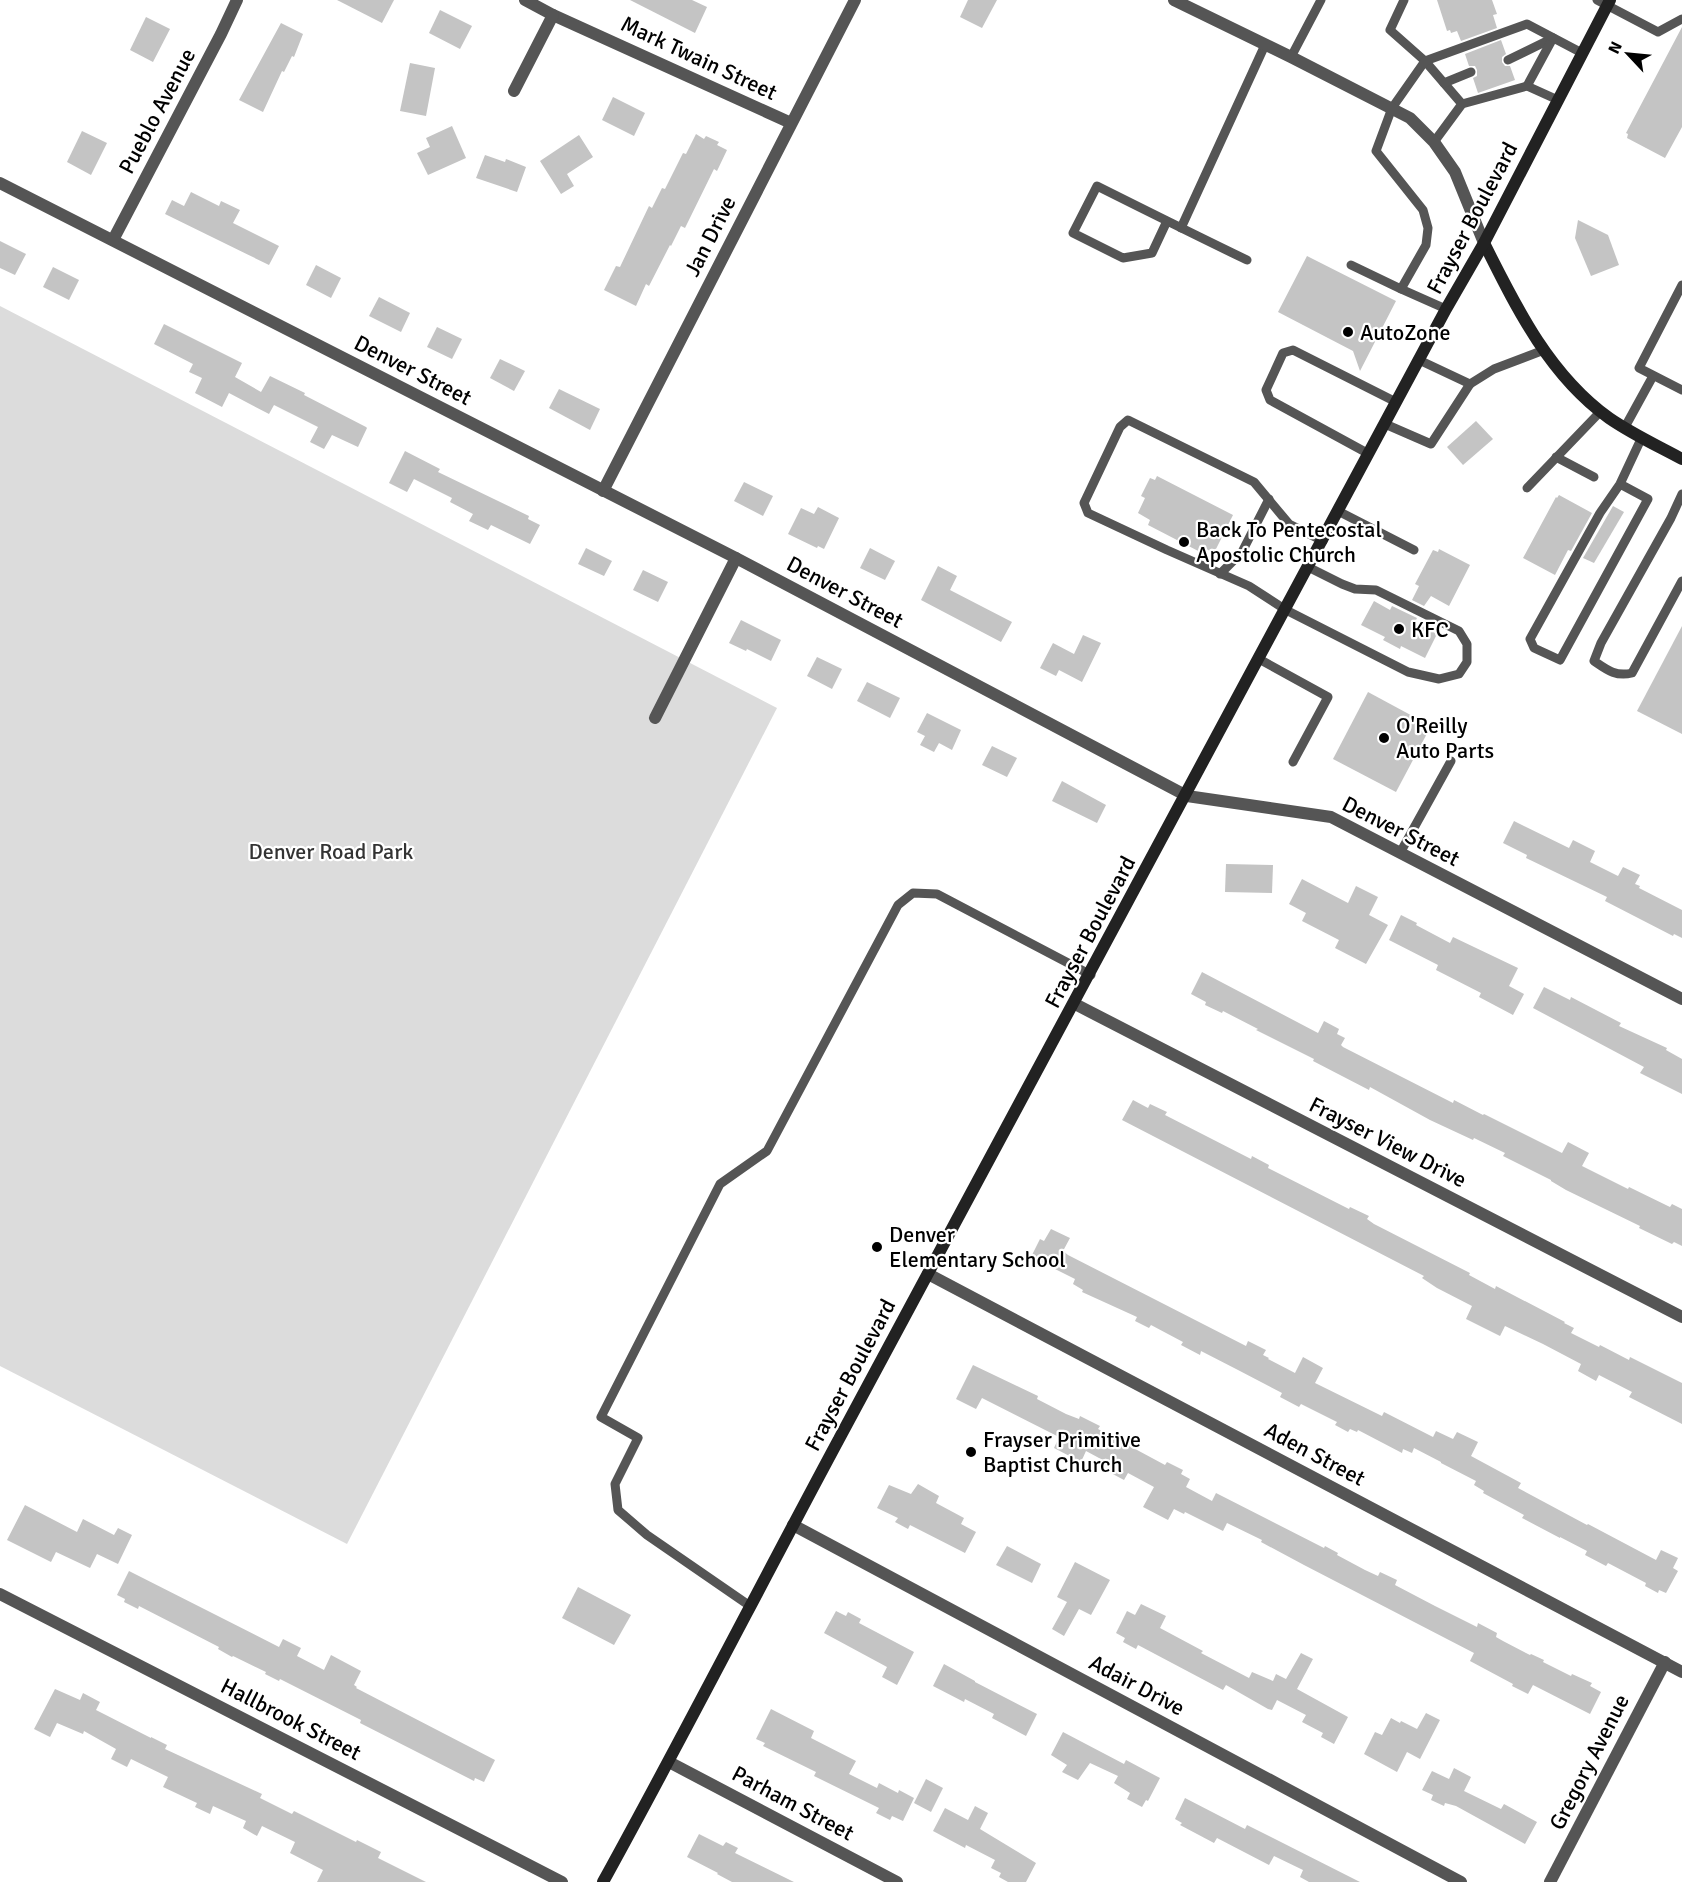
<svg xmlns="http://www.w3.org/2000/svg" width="1682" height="1882" font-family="Signika,sans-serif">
<rect width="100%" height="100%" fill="#fff"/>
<polygon fill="#dcdcdc" points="0,306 777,708 347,1544 0,1366"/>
<g fill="#c4c4c4">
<polygon points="337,0 394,0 382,23"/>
<polygon points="630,0 692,0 707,7 695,33"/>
<polygon points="968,0 997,0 982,28 960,17"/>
<polygon points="1437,0 1492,0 1497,14 1493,15 1497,28 1461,41 1457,31 1451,33 1450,30 1447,31"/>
<polygon points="440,10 472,26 460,49 429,33"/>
<polygon points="146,17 170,29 153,62 130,50"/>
<polygon points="281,23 303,34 294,57 292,56 284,72 282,71 263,112 239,100"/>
<polygon points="1682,27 1682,127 1665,158 1627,138 1628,134 1626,133"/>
<polygon points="1501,40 1506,54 1502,57 1502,62 1505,66 1510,66 1515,80 1478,93 1473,78 1477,76 1477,70 1475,66 1469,66 1465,54"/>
<polygon points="410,63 435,68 426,116 400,111"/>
<polygon points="613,97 645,113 634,136 602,120"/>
<polygon points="452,126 466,158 428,175 417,153 430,147 426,138"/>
<polygon points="82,131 107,143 91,175 67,162"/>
<polygon points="696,134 704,139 706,136 719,142 717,145 727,150 717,171 714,169 685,228 681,226 671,246 670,245 649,286 646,284 636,306 604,290 616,266 620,267 649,206 652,208 662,188 665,189 683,153 686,154"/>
<polygon points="579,135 593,157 567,174 574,186 561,194 540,161"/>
<polygon points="485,155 505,162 506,159 526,167 517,192 476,178"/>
<polygon points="191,192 219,206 221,201 240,210 233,223 279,246 269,265 165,214 172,200 184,206"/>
<polygon points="1578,220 1608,235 1619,265 1591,276 1575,238"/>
<polygon points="0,241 26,254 15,275 0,268"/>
<polygon points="1307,256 1396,301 1360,371 1353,351 1278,312"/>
<polygon points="316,265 341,278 331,298 306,285"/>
<polygon points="53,267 79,280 69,300 43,287"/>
<polygon points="379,297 410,313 401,332 369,316"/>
<polygon points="164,324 242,363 235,377 261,392 270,376 305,393 304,395 366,427 367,428 358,447 332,435 324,449 310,442 318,427 274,405 269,414 229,393 222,407 195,393 202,378 189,372 193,364 154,344"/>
<polygon points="437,327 462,339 452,359 427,347"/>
<polygon points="500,359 525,371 514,391 490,378"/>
<polygon points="559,389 600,409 590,430 549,408"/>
<polygon points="1476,421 1493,439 1463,465 1447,447"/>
<polygon points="405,451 440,469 438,472 529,516 528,519 540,525 530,544 491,525 488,530 469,521 473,514 450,502 452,498 414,479 407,492 389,483"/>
<polygon points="1157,476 1233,515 1214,553 1206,549 1204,554 1148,525 1150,520 1138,513 1145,498 1141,496 1150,478 1155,480"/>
<polygon points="744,482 773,496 763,516 734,501"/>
<polygon points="1559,495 1592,513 1571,551 1568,550 1555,575 1523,558 1556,497 1557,498"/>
<polygon points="1613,506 1624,512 1594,563 1583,558"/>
<polygon points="818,507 839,518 824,549 818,546 817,548 788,534 801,508 814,514"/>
<polygon points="586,548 612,561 604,576 578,564"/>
<polygon points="870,548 895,561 885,580 860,568"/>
<polygon points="1439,549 1470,565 1449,606 1431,596 1424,606 1412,600 1419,586 1415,584 1433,550 1438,552"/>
<polygon points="938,566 957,576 950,590 1012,622 1001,642 921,600"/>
<polygon points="643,570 668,582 658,602 633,590"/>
<polygon points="1374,601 1390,610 1392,606 1417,618 1415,622 1437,634 1425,658 1401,646 1400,649 1383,640 1385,637 1361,625"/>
<polygon points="741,620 781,640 771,661 747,649 746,651 729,643"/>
<polygon points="1682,626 1682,734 1637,711"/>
<polygon points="1083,635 1101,643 1082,682 1059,670 1056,676 1040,668 1053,643 1074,654"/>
<polygon points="817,657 842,669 832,689 807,676"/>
<polygon points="867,682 900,698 890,718 857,701"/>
<polygon points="1368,692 1431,726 1396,792 1333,759"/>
<polygon points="927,713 961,730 952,750 939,743 934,752 920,745 925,736 917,732"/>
<polygon points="992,746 1017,758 1007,777 982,765"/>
<polygon points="1062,781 1106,805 1097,823 1052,801"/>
<polygon points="1514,821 1569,848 1573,840 1595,851 1590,862 1618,876 1623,867 1640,875 1635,884 1640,886 1639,888 1682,910 1682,938 1674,934 1673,936 1605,901 1607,897 1526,858 1527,855 1503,843"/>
<polygon points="1226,864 1273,865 1272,893 1225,892"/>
<polygon points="1302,879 1348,903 1356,886 1378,897 1369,915 1388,925 1366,964 1335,948 1339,940 1302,921 1306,913 1289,904"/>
<polygon points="1401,915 1417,923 1416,925 1450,943 1453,937 1518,968 1509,986 1524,994 1513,1015 1479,997 1481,993 1436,970 1438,965 1389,940"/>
<polygon points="1202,972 1318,1033 1324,1021 1339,1029 1337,1034 1345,1038 1341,1045 1343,1047 1453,1103 1454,1100 1483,1115 1484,1114 1562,1153 1568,1142 1589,1153 1582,1166 1628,1189 1629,1187 1670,1207 1672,1204 1682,1209 1682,1246 1674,1242 1672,1244 1639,1228 1640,1226 1566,1190 1551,1181 1551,1180 1503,1156 1505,1153 1474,1138 1473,1140 1430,1120 1370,1087 1369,1090 1313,1061 1314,1059 1256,1030 1258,1029 1223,1011 1222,1013 1205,1005 1206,1002 1191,994"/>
<polygon points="1544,987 1570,1000 1571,997 1621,1023 1619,1026 1667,1048 1666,1050 1682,1059 1682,1094 1640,1073 1644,1067 1533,1008"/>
<polygon points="1133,1100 1148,1108 1150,1104 1167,1112 1165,1115 1251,1159 1252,1156 1269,1165 1268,1168 1349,1209 1350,1207 1369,1216 1367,1219 1374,1224 1470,1273 1469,1275 1495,1289 1496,1286 1565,1322 1564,1323 1574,1328 1571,1333 1599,1347 1600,1345 1629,1360 1630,1357 1682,1383 1682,1424 1629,1397 1632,1392 1599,1375 1596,1381 1578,1371 1581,1364 1543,1344 1505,1326 1500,1336 1466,1319 1472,1306 1437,1288 1422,1278 1424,1276 1122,1120"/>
<polygon points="1051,1229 1070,1238 1063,1251 1068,1255 1246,1346 1248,1341 1266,1350 1263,1355 1269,1358 1268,1359 1295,1373 1303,1357 1323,1368 1315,1383 1382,1416 1384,1412 1433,1437 1436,1431 1453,1439 1457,1432 1478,1442 1471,1456 1521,1483 1518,1488 1587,1525 1588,1524 1656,1560 1661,1550 1678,1558 1673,1568 1678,1571 1666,1593 1659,1590 1658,1593 1645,1586 1646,1583 1608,1563 1606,1566 1585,1555 1587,1551 1560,1537 1560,1538 1522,1518 1524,1515 1483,1493 1484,1491 1474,1485 1476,1481 1441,1463 1441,1462 1414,1448 1412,1453 1403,1449 1402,1453 1358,1430 1357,1432 1350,1429 1348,1432 1335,1425 1337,1422 1301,1404 1299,1407 1280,1397 1282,1393 1238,1370 1201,1351 1200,1355 1181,1345 1183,1342 1151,1325 1149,1328 1135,1321 1137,1317 1082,1292 1083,1290 1073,1284 1075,1279 1031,1257 1040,1239 1044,1241"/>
<polygon points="973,1365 1038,1396 1037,1399 1066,1414 1079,1419 1080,1416 1100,1426 1098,1429 1165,1465 1167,1462 1183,1470 1181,1474 1190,1479 1186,1487 1212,1501 1216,1493 1324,1548 1325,1546 1338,1553 1337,1555 1365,1570 1378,1576 1380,1572 1397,1580 1395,1585 1435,1606 1477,1627 1478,1623 1497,1633 1496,1637 1503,1641 1530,1655 1531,1654 1544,1660 1543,1662 1571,1676 1572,1674 1592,1683 1590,1686 1601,1692 1590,1714 1533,1685 1528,1694 1512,1686 1513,1684 1470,1661 1474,1653 1304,1565 1261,1542 1262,1540 1227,1523 1223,1531 1185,1512 1184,1514 1174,1509 1168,1520 1143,1507 1154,1487 1128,1473 1124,1480 1109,1472 1112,1465 1086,1451 1081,1462 1054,1448 1059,1437 982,1398 976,1409 956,1399"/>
<polygon points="918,1484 939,1496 936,1503 964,1518 961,1524 976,1532 965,1553 910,1525 908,1529 895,1522 898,1518 877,1508 889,1485 911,1494"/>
<polygon points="25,1505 77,1532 83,1519 114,1535 118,1528 132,1535 118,1564 97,1554 90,1568 56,1552 51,1562 7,1540"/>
<polygon points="1007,1546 1041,1564 1032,1583 996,1565"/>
<polygon points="1075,1562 1110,1580 1091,1615 1079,1609 1064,1636 1052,1629 1067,1602 1057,1597"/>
<polygon points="129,1571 279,1647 283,1639 301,1648 297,1656 324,1670 331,1655 361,1671 354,1685 357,1687 356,1688 495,1760 484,1782 475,1778 474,1781 360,1723 361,1720 280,1679 279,1681 265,1674 266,1672 233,1656 232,1657 218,1649 219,1647 180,1627 139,1606 138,1609 124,1602 125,1599 117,1595"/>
<polygon points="578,1587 631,1615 614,1645 562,1618"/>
<polygon points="1141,1604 1166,1616 1160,1628 1203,1651 1201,1653 1249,1678 1252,1672 1273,1681 1276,1674 1286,1679 1301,1653 1313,1659 1297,1689 1348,1717 1334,1744 1321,1737 1323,1733 1302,1722 1306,1715 1277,1700 1272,1710 1268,1709 1226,1685 1223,1690 1138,1645 1136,1649 1123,1642 1125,1638 1116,1633 1127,1611 1135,1615"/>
<polygon points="836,1611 846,1616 848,1612 861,1619 859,1623 914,1652 897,1685 882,1677 887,1667 824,1633"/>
<polygon points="944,1664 975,1681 975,1682 1037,1714 1026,1736 992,1718 994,1714 965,1699 964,1702 933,1686"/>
<polygon points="55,1689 80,1700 83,1693 100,1702 96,1710 151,1738 151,1737 167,1745 165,1749 262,1794 260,1798 292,1814 294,1811 356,1842 357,1840 381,1852 378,1858 426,1882 317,1882 323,1870 290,1853 295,1842 262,1826 257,1836 243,1828 246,1821 213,1806 210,1814 195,1807 197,1803 163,1787 168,1777 131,1759 127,1767 111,1759 116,1749 84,1731 83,1734 57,1723 50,1737 34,1729"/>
<polygon points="771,1709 814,1731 811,1738 856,1761 849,1774 877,1788 879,1783 898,1793 899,1790 914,1798 903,1821 892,1816 890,1820 876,1813 879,1808 814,1776 816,1772 763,1746 765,1743 756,1739"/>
<polygon points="1426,1713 1440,1720 1420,1759 1407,1752 1397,1772 1364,1754 1375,1732 1382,1735 1391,1718 1400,1723 1401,1721 1417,1729"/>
<polygon points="1063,1732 1124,1764 1126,1760 1160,1778 1148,1801 1146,1800 1142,1807 1127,1799 1130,1793 1114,1783 1118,1776 1090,1763 1078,1780 1062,1772 1067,1765 1051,1755"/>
<polygon points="1454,1768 1471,1777 1464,1791 1501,1809 1504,1804 1537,1822 1525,1844 1456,1806 1445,1803 1444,1806 1431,1800 1433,1795 1422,1790 1432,1771 1449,1779"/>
<polygon points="926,1779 943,1788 931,1812 914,1803"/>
<polygon points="1185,1798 1245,1829 1247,1825 1360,1882 1309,1882 1300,1877 1303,1870 1274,1856 1269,1865 1217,1838 1214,1843 1180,1825 1182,1823 1175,1819"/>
<polygon points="975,1806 988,1813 980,1829 1036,1863 1026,1882 1008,1882 999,1877 1001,1873 991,1868 995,1860 966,1845 965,1848 933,1831 945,1808 968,1820"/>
<polygon points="699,1834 723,1846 726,1842 738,1848 735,1853 794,1882 732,1882 717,1874 718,1873 687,1857"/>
</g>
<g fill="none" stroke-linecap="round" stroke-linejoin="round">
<g stroke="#555" stroke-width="9">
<polyline points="1404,0 1390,30 1425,61 1462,104"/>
<polyline points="1597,0 1658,32 1682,19"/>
<polyline points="1291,57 1321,0"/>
<polyline points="1508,60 1553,38"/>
<polyline points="1444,83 1471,72"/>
<polyline points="1527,86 1553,38"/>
<polyline points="1434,142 1462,104 1527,86 1558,100"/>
<path d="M1167 221 1152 253 1123 258 1073 233 1097 186C1147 211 1197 236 1247 260"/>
<polyline points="1181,228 1265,45"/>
<polyline points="1351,265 1401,289"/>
<polyline points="1682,285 1639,368 1682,390"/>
<polyline points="1446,309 1401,289 1426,245 1428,228 1423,210 1376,151 1392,108 1425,61 1527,24 1582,53"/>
<polyline points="1419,360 1470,384"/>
<polyline points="1385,424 1431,444 1470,384 1494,369 1544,350"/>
<polyline points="1625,427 1653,376"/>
<polyline points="1369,454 1270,400 1266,390 1283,353 1293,350 1396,402"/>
<polyline points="1556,457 1594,477"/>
<polyline points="1620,484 1648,499 1560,660 1534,648 1530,639 1600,513 1620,484 1642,437"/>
<polyline points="1527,488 1601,411"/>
<path d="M1682 494 1671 518 1601 643 1594 661C1607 670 1616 677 1632 673L1682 581"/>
<polyline points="1338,511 1414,550"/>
<polyline points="1308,567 1342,584 1355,589 1376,590 1459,631 1467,644 1467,662 1459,674 1439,679 1408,672 1286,610 1249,586 1167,550 1088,513 1084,503 1120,427 1128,420 1254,482 1289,524 1323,541"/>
<polyline points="1220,574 1242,552 1269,499"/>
<polyline points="1259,659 1328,697 1293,762"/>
<polyline points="1400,853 1451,761"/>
<polyline points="750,1606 647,1535 618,1510 615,1484 638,1438 601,1417 720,1184 767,1151 898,905 913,893 937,894 1091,975"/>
</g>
<g stroke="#555" stroke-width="12">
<polyline points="525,0 553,15 791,123"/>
<polyline points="514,91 553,15"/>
<polyline points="0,183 736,558 1187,796 1331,817 1682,999"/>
<polyline points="113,240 221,34 237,0"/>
<polyline points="603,491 855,0"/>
<polyline points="655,718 736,558"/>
<polyline points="1075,1004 1682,1317"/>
<polyline points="928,1274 1682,1672"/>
<polyline points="793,1525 1461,1882"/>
<polyline points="0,1594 562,1882"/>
<polyline points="669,1762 897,1882"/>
<polyline points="1550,1882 1665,1662"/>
</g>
<polyline stroke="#555" stroke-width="12" points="1174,0 1291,57 1410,118 1434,142 1455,172 1484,243"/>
<g stroke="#222" stroke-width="12">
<path d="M1484 243C1516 307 1549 375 1609 418 1632 434 1658 446 1682 459"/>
<path d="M603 1882C684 1735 760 1586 839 1439 1043 1063 1247 687 1446 309L1484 243 1610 0"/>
</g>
</g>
<g fill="#000" stroke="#fff" stroke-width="2">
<circle cx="1348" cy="332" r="6"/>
<circle cx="1184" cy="542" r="6"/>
<circle cx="1399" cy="629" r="6"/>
<circle cx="1384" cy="738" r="6"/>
<circle cx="877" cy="1247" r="6"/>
<circle cx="971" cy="1452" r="6"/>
</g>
<g text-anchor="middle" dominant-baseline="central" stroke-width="4.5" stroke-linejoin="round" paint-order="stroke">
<g font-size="22" fill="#000" stroke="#fff">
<text transform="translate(699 58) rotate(25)">Mark Twain Street</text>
<text transform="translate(157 111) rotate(-62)">Pueblo Avenue</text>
<text transform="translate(1472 218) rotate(-62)">Frayser Boulevard</text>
<text transform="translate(710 236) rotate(-63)">Jan Drive</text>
<text transform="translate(413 370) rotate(27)">Denver Street</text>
<text transform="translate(845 592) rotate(28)">Denver Street</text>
<text transform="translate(1401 831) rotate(27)">Denver Street</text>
<text transform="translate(1090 932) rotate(-62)">Frayser Boulevard</text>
<text transform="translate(1388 1142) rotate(27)">Frayser View Drive</text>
<text transform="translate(850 1375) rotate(-62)">Frayser Boulevard</text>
<text transform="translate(1315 1454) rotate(28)">Aden Street</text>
<text transform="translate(1137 1685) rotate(28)">Adair Drive</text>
<text transform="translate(291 1719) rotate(27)">Hallbrook Street</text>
<text transform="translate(1589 1762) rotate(-63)">Gregory Avenue</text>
<text transform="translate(793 1803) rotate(28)">Parham Street</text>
</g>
<g font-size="22" fill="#000" stroke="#fff" text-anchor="start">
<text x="1360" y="332">AutoZone</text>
<text x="1196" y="529">Back To Pentecostal<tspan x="1196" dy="25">Apostolic Church</tspan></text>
<text x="1411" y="629">KFC</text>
<text x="1396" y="725">O'Reilly<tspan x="1396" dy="25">Auto Parts</tspan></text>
<text x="889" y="1234">Denver<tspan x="889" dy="25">Elementary School</tspan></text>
<text x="983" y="1439">Frayser Primitive<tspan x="983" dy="25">Baptist Church</tspan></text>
</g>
<g font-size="22" fill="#333" stroke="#fff">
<text x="331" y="851">Denver Road Park</text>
</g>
</g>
<g transform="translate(1628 54) rotate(296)" stroke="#ffffff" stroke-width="4.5" paint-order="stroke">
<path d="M0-4.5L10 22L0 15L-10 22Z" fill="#000000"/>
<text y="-9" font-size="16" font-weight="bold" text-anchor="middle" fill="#000000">N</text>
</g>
</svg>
